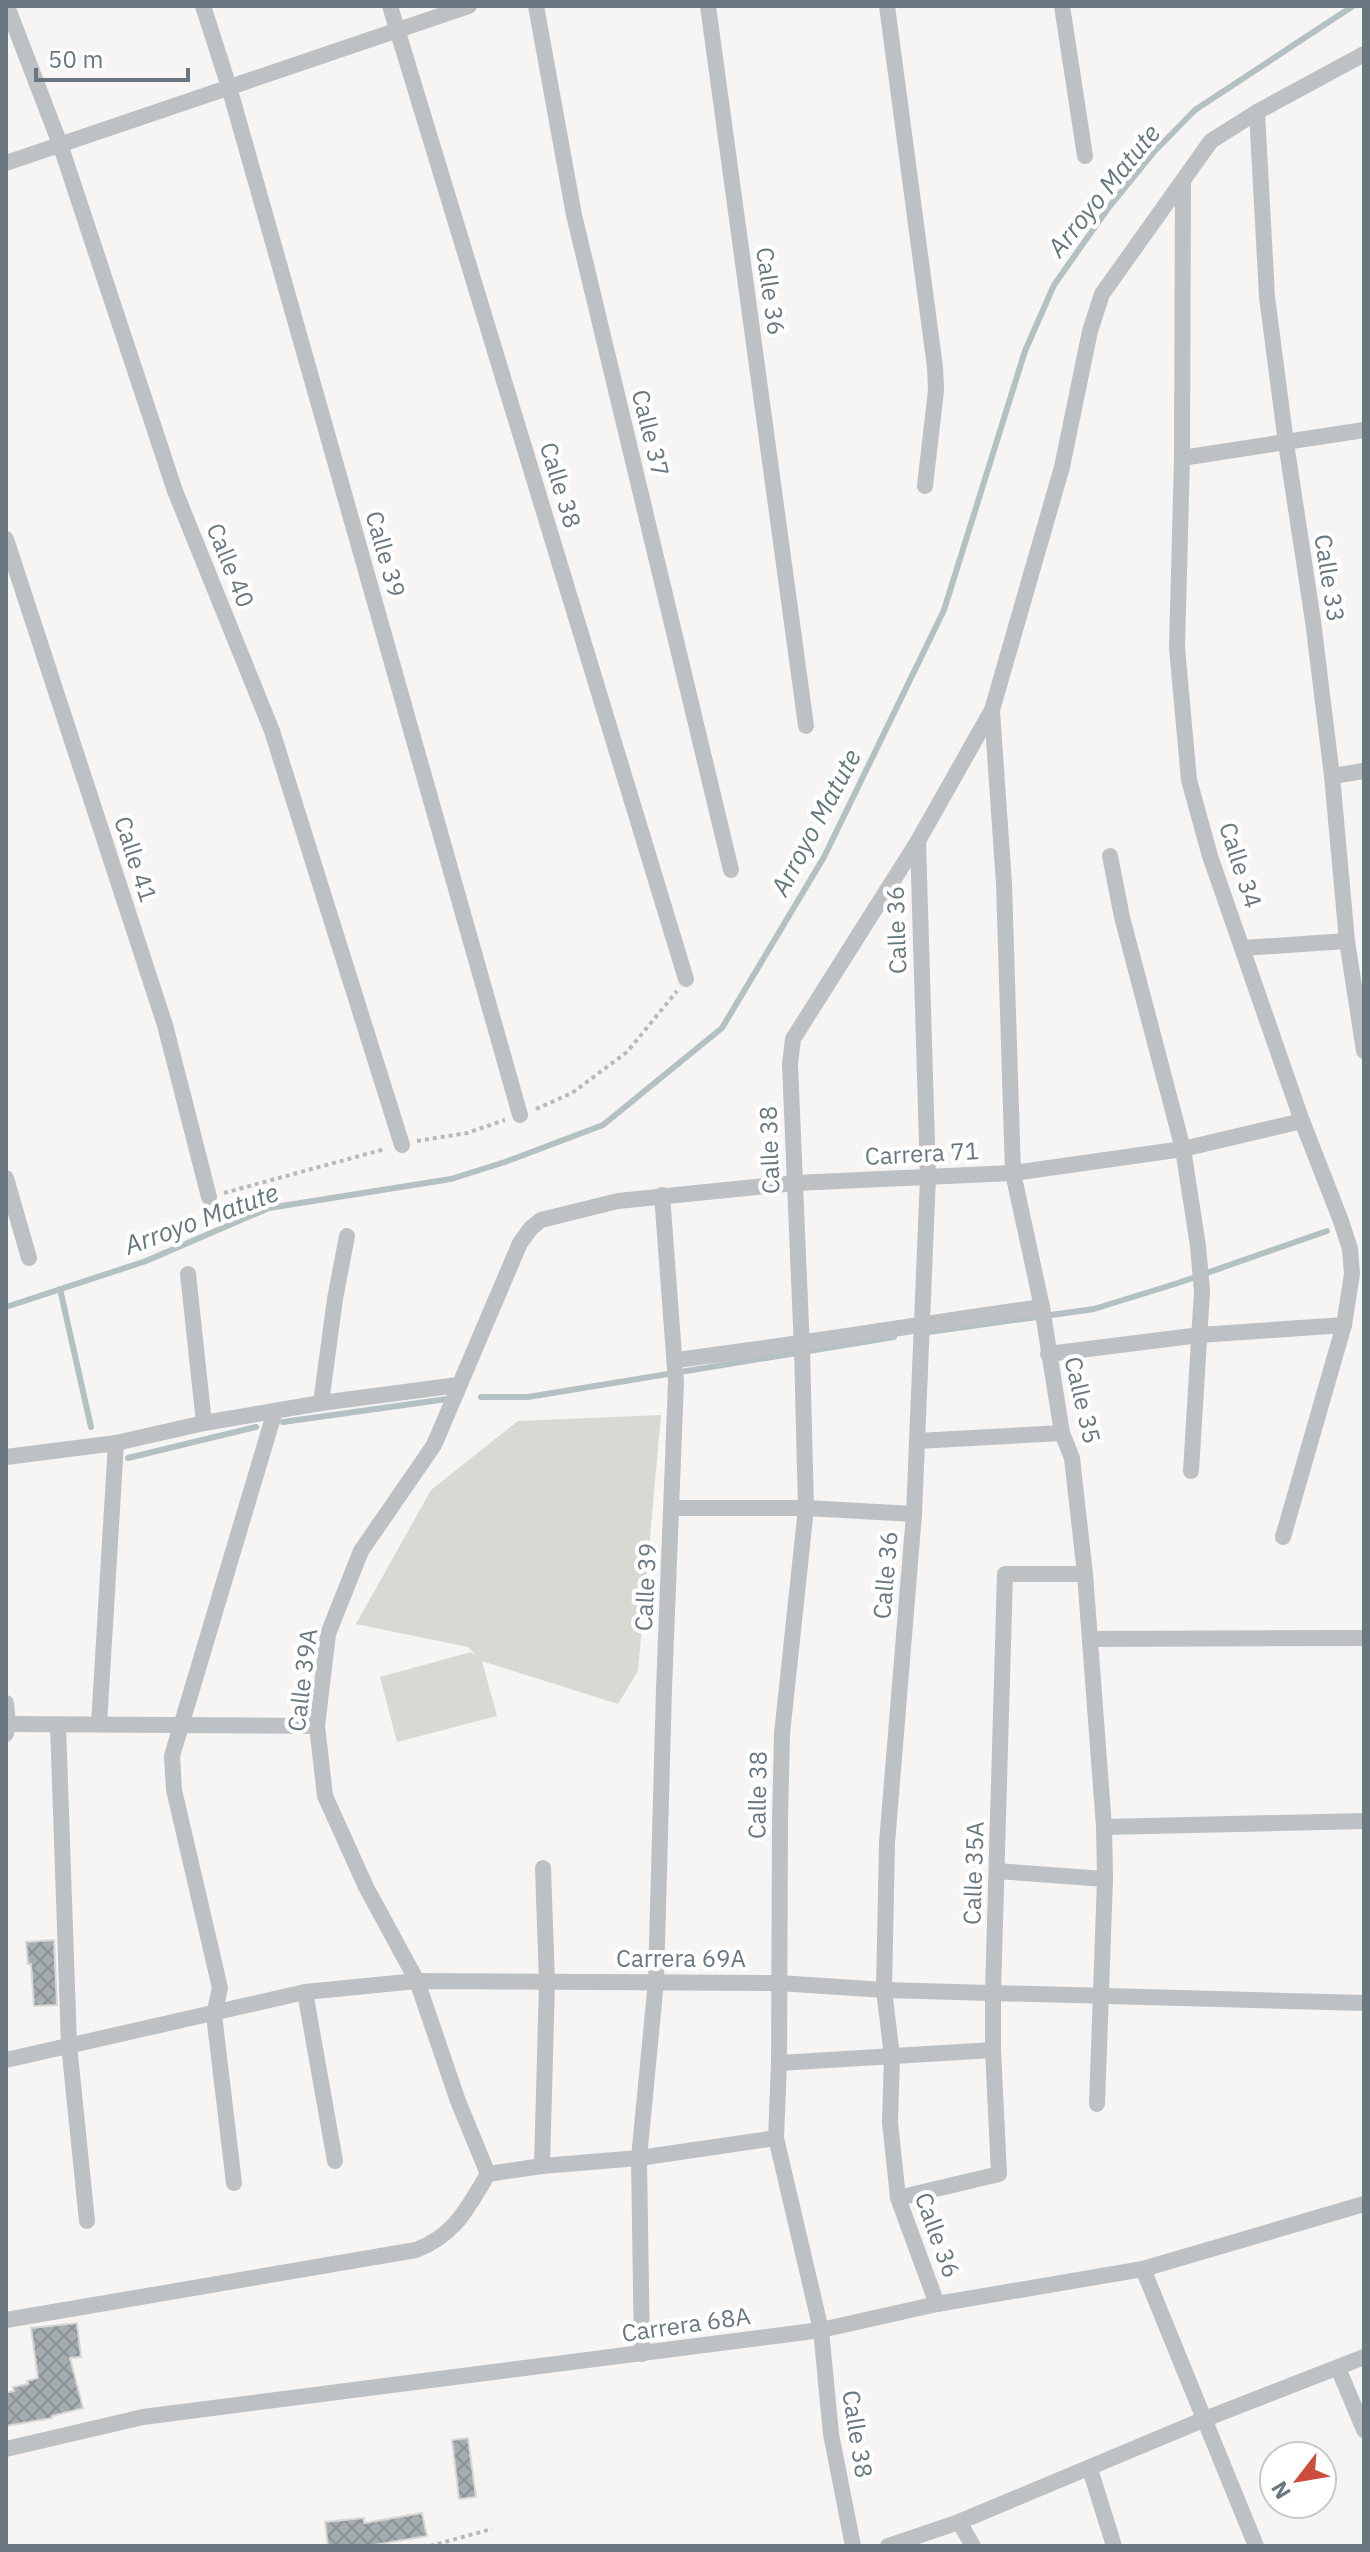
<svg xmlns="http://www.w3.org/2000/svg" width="1370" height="2552" font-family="'IBM Plex Sans',sans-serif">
<defs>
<pattern id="building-cross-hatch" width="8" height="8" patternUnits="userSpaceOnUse" patternTransform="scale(2)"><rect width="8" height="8" fill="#a5adb1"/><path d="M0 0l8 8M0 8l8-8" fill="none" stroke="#8a9295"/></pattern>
</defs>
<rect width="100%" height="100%" fill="#f6f5f3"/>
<polygon fill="#d6dad3" points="661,1415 638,1671 618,1704 482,1661 497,1716 397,1742 380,1677 471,1652 477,1656 468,1647 356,1624 431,1490 518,1421"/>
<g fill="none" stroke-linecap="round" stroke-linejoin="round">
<g stroke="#b4c1c3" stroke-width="6">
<polyline points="60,1289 91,1427"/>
<polyline points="6,1307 146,1261 269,1208 451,1179 505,1162 603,1125 722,1028 824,857 944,610 1025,351 1054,285 1109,207 1153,153 1195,110 1353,6"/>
<polyline points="929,1332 1094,1309 1178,1283 1327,1231"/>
<polyline points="481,1397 528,1397 894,1337"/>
<polyline points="283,1422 447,1399"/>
<polyline points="128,1458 256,1427"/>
</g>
</g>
<g fill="url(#building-cross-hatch)" stroke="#d7d7d5" stroke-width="2">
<polygon points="54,1940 57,2005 34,2006 31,1964 28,1964 26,1942"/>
<polygon points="77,2323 81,2357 70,2358 83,2408 52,2416 52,2418 6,2426 6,2393 14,2391 13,2387 28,2384 27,2381 38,2378 31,2328"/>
<polygon points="468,2438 476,2497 459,2499 452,2440"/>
<polygon points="422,2513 427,2536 368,2546 328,2546 325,2522 364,2518 364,2523"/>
</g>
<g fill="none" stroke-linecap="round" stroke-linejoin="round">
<g stroke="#b7babc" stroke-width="4" stroke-dasharray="4 4" stroke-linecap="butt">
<polyline points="536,1109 572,1093 627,1052 677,991"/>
<polyline points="417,1141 467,1133 505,1120"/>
<polyline points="224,1193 385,1149"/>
<polyline points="430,2546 492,2529"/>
</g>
<g stroke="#bdc1c4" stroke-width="16">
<polyline points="7,6 60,144 175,491 272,731 402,1145"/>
<polyline points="203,6 229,87 520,1115"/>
<polyline points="390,6 686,979"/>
<polyline points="536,6 574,215 731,870"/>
<polyline points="708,6 806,726"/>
<polyline points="887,6 935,367 936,390 925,486"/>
<polyline points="1062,6 1085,156"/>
<polyline points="1257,112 1267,297 1286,443 1313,621 1332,776 1347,941 1364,1051"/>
<polyline points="6,163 469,6"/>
<polyline points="1183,182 1182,458 1177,648 1189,780 1210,856 1302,1121 1341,1221 1350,1249 1352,1274 1344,1325 1283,1537"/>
<polyline points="1182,458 1364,430"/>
<polyline points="6,539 165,1025 209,1197"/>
<polyline points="992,711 1004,884 1013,1173 1042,1307 1062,1433 1072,1458 1085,1574 1104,1827 1105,1879 1097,2104"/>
<polyline points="1332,776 1364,771"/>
<polyline points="918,841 928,1177 914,1514 887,1843 884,1990 892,2056 890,2122 898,2198 937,2304"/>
<polyline points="1110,856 1122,917 1183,1149 1198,1246 1202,1291 1191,1471"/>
<polyline points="1243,948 1347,941"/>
<polyline points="6,1178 29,1258"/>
<polyline points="188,1274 204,1423"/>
<polyline points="1048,1354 1200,1335 1344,1325"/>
<path d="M675 1360C798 1345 919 1324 1042 1307"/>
<polyline points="321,1403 335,1299 347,1236"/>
<polyline points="917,1441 1062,1433"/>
<polyline points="6,1457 116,1443 204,1423 321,1403 458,1385"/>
<polyline points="672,1508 806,1508 914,1514"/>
<polyline points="1090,1639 1364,1638"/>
<polyline points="6,1703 8,1724 6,1734"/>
<polyline points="8,1724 317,1726"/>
<polyline points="99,1724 116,1443"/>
<polyline points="58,1725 69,2045 87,2221"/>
<polyline points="1104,1827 1364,1821"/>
<polyline points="997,1871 1105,1879"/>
<polyline points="305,1992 335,2161"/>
<polyline points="6,2060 305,1992 417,1981 779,1983 884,1990 1364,2003"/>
<polyline points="779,2063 993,2050"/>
<polyline points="542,2166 547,1983 543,1868"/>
<polyline points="488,2174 542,2166 639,2158 776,2138"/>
<polyline points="234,2183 214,2015 220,1988 174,1790 172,1756 275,1411"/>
<polyline points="898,2198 999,2174 993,2050 993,1992 1005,1574 1085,1574"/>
<polyline points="1143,2269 1256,2546"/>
<path d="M6 2320 416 2250C455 2235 467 2209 488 2174L458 2101 417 1981 366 1887 325 1796 317 1726 328 1634 361 1551 434 1445 520 1243 531 1228 541 1220 618 1201 795 1183 1013 1173 1183 1149 1302 1121"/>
<polyline points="642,2354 639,2158 656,1981 664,1689 676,1382 662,1195"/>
<polyline points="1338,2368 1364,2430"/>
<polyline points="6,2449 143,2417 821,2330 937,2304 1143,2269 1364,2204"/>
<polyline points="1090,2469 1114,2546"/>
<polyline points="959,2522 973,2546"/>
<polyline points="853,2546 831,2434 821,2330 776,2138 779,2063 780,1821 782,1734 806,1508 802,1350 790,1064 793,1039 918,841 992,710 1062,467 1090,331 1102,294 1211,141 1257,112 1364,54"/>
<polyline points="888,2546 959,2522 1205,2419 1364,2357"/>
</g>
</g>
<g text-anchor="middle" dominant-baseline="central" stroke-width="8" stroke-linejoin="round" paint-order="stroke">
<g font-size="24" fill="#697880" stroke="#fff">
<text transform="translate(771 291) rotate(82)">Calle 36</text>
<text transform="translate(651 433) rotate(76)">Calle 37</text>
<text transform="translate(561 485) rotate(73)">Calle 38</text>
<text transform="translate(386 554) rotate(74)">Calle 39</text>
<text transform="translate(231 565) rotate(68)">Calle 40</text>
<text transform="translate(1330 578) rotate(81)">Calle 33</text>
<text transform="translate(136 859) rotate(72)">Calle 41</text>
<text transform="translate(1241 865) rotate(72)">Calle 34</text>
<text transform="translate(896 930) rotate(-92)">Calle 36</text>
<text transform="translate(769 1150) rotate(-92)">Calle 38</text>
<text transform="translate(922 1153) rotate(-3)">Carrera 71</text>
<text transform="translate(1083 1400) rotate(77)">Calle 35</text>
<text transform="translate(885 1575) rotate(-85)">Calle 36</text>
<text transform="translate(645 1587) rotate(-87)">Calle 39</text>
<text transform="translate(302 1680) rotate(-83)">Calle 39A</text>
<text transform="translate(757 1795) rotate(-89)">Calle 38</text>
<text transform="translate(973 1873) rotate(-88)">Calle 35A</text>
<text x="681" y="1958">Carrera 69A</text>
<text transform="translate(938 2235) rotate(70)">Calle 36</text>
<text transform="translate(686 2324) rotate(-8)">Carrera 68A</text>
<text transform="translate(858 2434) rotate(81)">Calle 38</text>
</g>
<g font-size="26" font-style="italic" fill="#64797c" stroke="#fff">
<text transform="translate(1103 190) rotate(-51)">Arroyo Matute</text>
<text transform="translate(815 822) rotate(-62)">Arroyo Matute</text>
<text transform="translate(201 1218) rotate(-20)">Arroyo Matute</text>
</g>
</g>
<rect width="1370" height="2552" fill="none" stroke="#697880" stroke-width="16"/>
<g transform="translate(1298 2480) rotate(239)"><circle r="38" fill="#ffffff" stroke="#c3c9cc" stroke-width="2"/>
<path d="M0-6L14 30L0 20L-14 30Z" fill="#cc4d3c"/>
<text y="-12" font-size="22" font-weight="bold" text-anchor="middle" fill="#697880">N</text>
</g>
<path d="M36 68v12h152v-12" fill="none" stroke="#697880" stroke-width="4"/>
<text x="48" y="68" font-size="24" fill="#697880" stroke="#ffffff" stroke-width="6" paint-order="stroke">50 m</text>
</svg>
